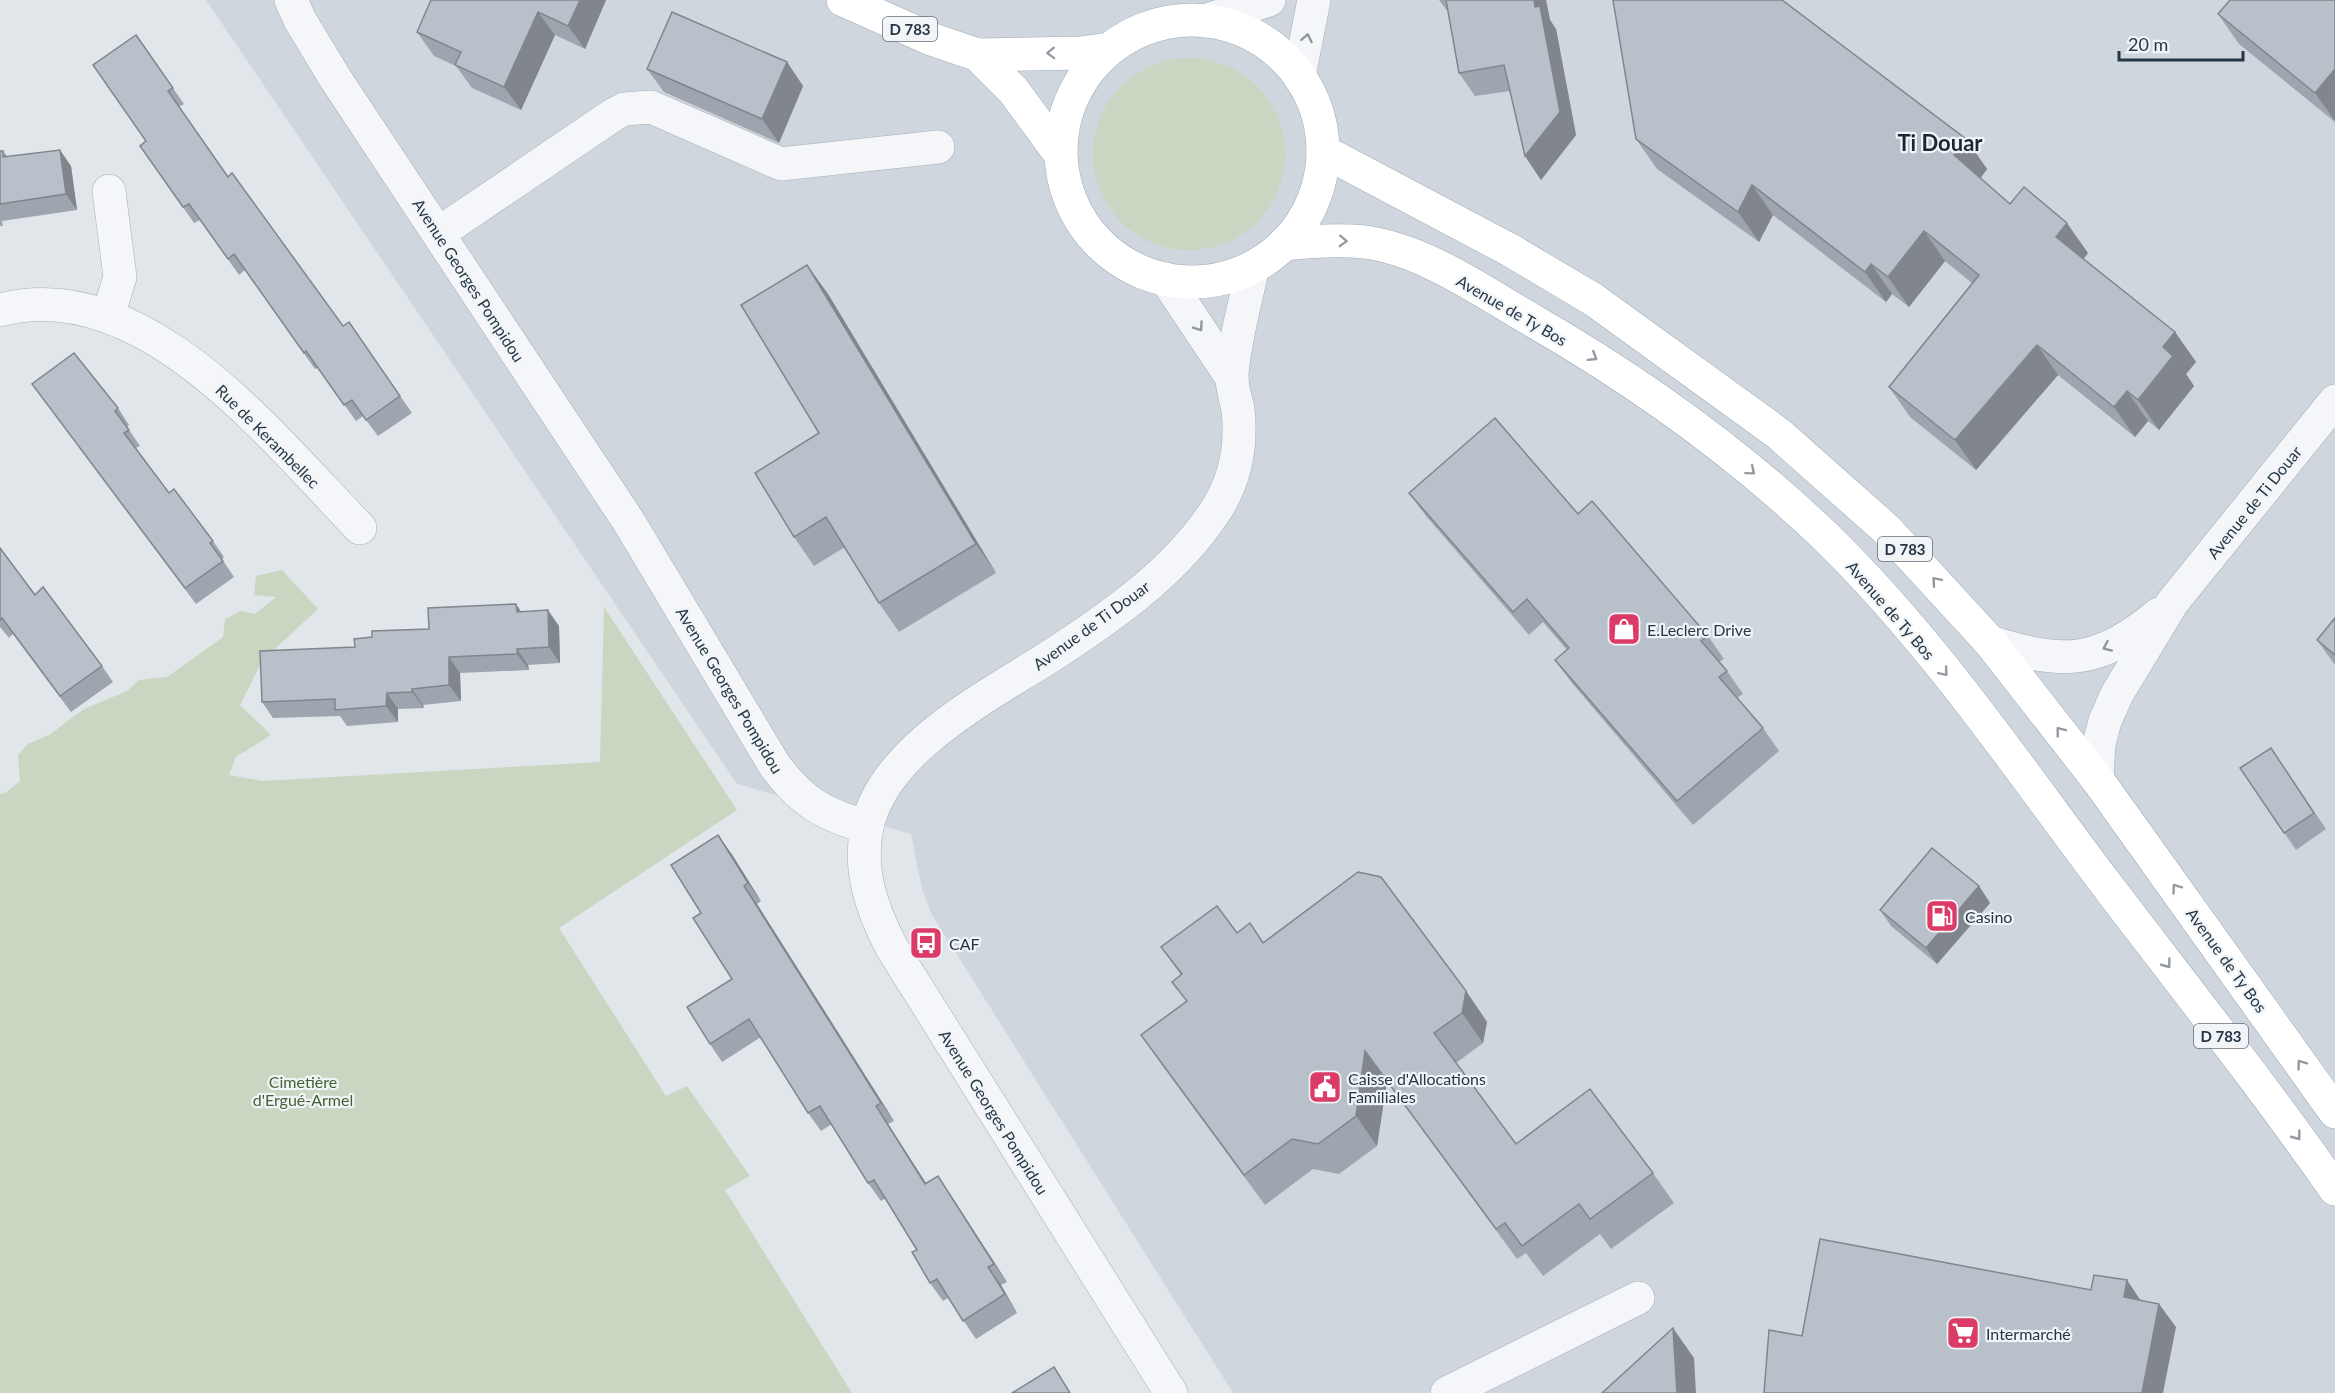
<svg xmlns="http://www.w3.org/2000/svg" width="2335" height="1393" font-family="Lato,sans-serif">
<rect width="100%" height="100%" fill="#e1e6eb"/>
<polygon fill="#cfd6dd" points="206,0 2335,0 2335,1393 1233,1393 932,915 922,889 911,834 737,784"/>
<g fill="#c9d6c1">
<circle cx="1189" cy="154" r="96"/>
<polygon points="282,570 318,609 262,661 240,705 271,735 236,757 229,775 263,781 600,762 604,607 737,810 559,928 666,1096 687,1086 750,1176 725,1190 852,1393 0,1393 0,794 5,793 20,781 18,755 28,744 49,735 84,709 127,691 139,680 167,677 223,637 225,619 241,611 255,614 276,597 254,595 256,576"/>
</g>
<g fill="none" stroke-linecap="round" stroke-linejoin="round">
<g stroke="#a5aeb6" stroke-width="34">
<g id="minor">
<path d="M291 0 300 20 335 78 629 522 775 766C803 803 823 814 867 827"/>
<polyline points="1204,21 1269,0"/>
<polyline points="1299,76 1314,0"/>
<polyline points="439,233 613,115 624,109 651,107 781,164 938,147"/>
<polyline points="1166,279 1232,378"/>
<path d="M0 310C144 272 272 438 360 528"/>
<polyline points="108,316 120,277 109,191"/>
<path d="M1990 642C2064 665 2097 665 2159 614"/>
<polyline points="2097,779 2099,744 2105,721 2117,694 2172,603 2335,401"/>
<path d="M1171 1393 892 948C872 910 858 870 867 827 885 744 999 691 1063 648 1119 611 1177 569 1214 513 1235 482 1242 447 1238 410 1236 398 1231 386 1232 374 1235 338 1245 303 1253 267"/>
<polyline points="1447,1393 1638,1298"/>
</g>
</g>
<g stroke="#9facb8" stroke-width="34">
<g id="major">
<polyline points="843,0 931,39 978,55 1013,90 1060,154"/>
<circle cx="1192" cy="151" r="131"/>
<polyline points="978,55 1081,53 1109,49"/>
<polyline points="1323,151 1510,250 1594,300 1779,434 1886,529 1990,642 2097,779 2335,1112"/>
<path d="M1284 244C1311 241 1338 239 1365 242 1424 250 1480 290 1530 319 1636 380 1737 452 1825 536 1932 640 2017 766 2106 884 2183 985 2262 1085 2335 1189"/>
</g>
</g>
<use href="#minor" stroke="#f4f6f9" stroke-width="33"/>
<use href="#major" stroke="#fff" stroke-width="33"/>
</g>
<g fill="#9ea5ae">
<polygon points="606,0 585,49 555,35 521,110 472,88 456,66 434,56 417,32"/>
<polygon points="1439,0 1546,0 1550,20 1556,29 1576,135 1541,180 1525,156 1510,91 1475,96 1459,73 1449,13"/>
<polygon points="2335,0 2335,122 2239,44 2218,14"/>
<polygon points="136,35 184,104 179,107 228,177 343,326 349,322 412,413 378,436 363,416 356,421 318,368 315,369 245,270 239,275 200,220 194,223 140,146 146,141"/>
<polygon points="787,62 803,86 779,143 664,92 647,69"/>
<polygon points="1636,139 1966,139 1987,169 1981,178 2010,204 2088,253 2083,259 2175,332 2196,362 2186,374 2194,386 2159,430 2148,421 2135,437 2058,375 1976,470 1910,417 1889,387 1972,283 1945,261 1909,307 1892,294 1886,302 1773,215 1759,242 1657,169"/>
<polygon points="0,151 3,151 7,156 71,166 77,210 2,221 3,226 0,226"/>
<polygon points="807,265 828,294 996,573 899,632 879,603 845,547 814,566 794,537 819,433"/>
<polygon points="32,384 118,408 129,425 127,427 140,446 136,448 169,493 213,541 224,557 222,559 234,577 196,604"/>
<polygon points="1409,493 1578,514 1708,636 1724,659 1719,662 1727,671 1743,694 1737,698 1763,728 1779,751 1693,825 1572,683 1555,660 1567,650 1543,622 1529,635 1426,516"/>
<polygon points="0,548 35,595 102,666 113,682 71,712 13,634 9,638 0,627"/>
<polygon points="522,612 559,626 560,663 528,665 529,670 460,673 461,701 423,705 424,708 398,709 398,722 347,726 340,716 273,718 262,702 372,637 429,629"/>
<polygon points="2335,618 2335,665 2317,640"/>
<polygon points="2271,748 2326,829 2296,850 2240,768"/>
<polygon points="731,853 761,901 757,904 894,1121 888,1124 926,1183 950,1194 1007,1282 1001,1285 1017,1313 976,1339 948,1298 943,1301 930,1283 917,1250 886,1198 881,1201 868,1183 832,1124 821,1131 808,1113 761,1037 722,1062 710,1044 732,979 701,913"/>
<polygon points="1979,886 1990,903 1937,964 1891,926 1880,910"/>
<polygon points="1250,923 1264,943 1466,991 1487,1022 1483,1043 1456,1063 1516,1144 1653,1173 1674,1203 1611,1249 1600,1234 1543,1276 1526,1253 1517,1259 1387,1081 1377,1146 1339,1174 1313,1169 1265,1205 1162,1065 1141,1035 1186,1002 1181,975 1161,947 1237,933"/>
</g>
<g fill="#81868d">
<polygon points="580,0 606,0 585,49 568,26"/>
<polygon points="1534,0 1546,0 1550,20 1556,29 1576,135 1541,180 1525,156 1535,7"/>
<polygon points="538,12 555,35 521,110 504,87"/>
<polygon points="787,62 803,86 779,143 762,119"/>
<polygon points="2335,69 2335,121 2315,93"/>
<polygon points="1966,139 1987,169 1975,185 1954,155"/>
<polygon points="60,150 71,166 77,210 66,194"/>
<polygon points="1752,185 1773,215 1759,242 1738,212"/>
<polygon points="2067,223 2088,253 2077,267 2056,237"/>
<polygon points="1924,231 1945,261 1909,307 1888,277"/>
<polygon points="1871,264 1892,294 1886,302 1865,272"/>
<polygon points="807,265 828,294 996,573 976,544"/>
<polygon points="2175,332 2196,362 2186,374 2194,386 2159,430 2138,400 2163,347"/>
<polygon points="2037,345 2058,375 1976,470 1955,440"/>
<polygon points="2127,391 2148,421 2135,437 2114,407"/>
<polygon points="516,604 527,620 517,612"/>
<polygon points="548,610 559,626 560,663 549,647"/>
<polygon points="517,649 528,665 529,670 517,654"/>
<polygon points="449,657 460,673 461,701 449,685"/>
<polygon points="412,689 423,705 424,708 412,692"/>
<polygon points="387,693 398,709 398,722 386,706"/>
<polygon points="718,835 731,853 761,901 748,883"/>
<polygon points="744,886 757,904 894,1121 881,1103"/>
<polygon points="1979,886 1990,903 1937,964 1926,948"/>
<polygon points="1466,991 1487,1022 1483,1043 1462,1013"/>
<polygon points="1365,1051 1387,1081 1377,1146 1356,1116"/>
<polygon points="876,1106 888,1124 938,1202 925,1184"/>
<polygon points="938,1176 950,1194 1007,1282 994,1264"/>
<polygon points="988,1267 1001,1285 1017,1313 1005,1294"/>
<polygon points="2127,1280 2143,1304 2124,1297"/>
<polygon points="2159,1304 2176,1327 2163,1393 2142,1393"/>
<polygon points="1673,1328 1694,1358 1696,1393 1677,1393"/>
</g>
<g fill="#b8c0ca" stroke="#81868d" stroke-width="1.5">
<polygon points="431,0 580,0 568,26 538,12 504,87 455,65 461,52 417,32"/>
<polygon points="1446,0 1534,0 1535,7 1540,6 1560,112 1525,156 1504,65 1459,73"/>
<polygon points="1613,0 1782,0 1966,139 1954,155 2010,204 2024,187 2067,223 2056,237 2175,332 2163,347 2173,356 2138,400 2127,391 2114,407 2037,345 1955,440 1889,387 1979,275 1924,231 1888,277 1871,264 1865,272 1752,185 1738,212 1636,139"/>
<polygon points="2230,0 2335,0 2335,69 2315,93 2218,14"/>
<polygon points="672,12 787,62 762,119 647,69"/>
<polygon points="136,35 173,88 168,91 228,177 232,173 343,326 349,322 400,396 366,420 352,400 344,405 306,351 304,353 234,254 228,259 189,204 183,207 140,146 146,141 93,65"/>
<polygon points="60,150 66,194 0,204 0,151 3,151 3,157"/>
<polygon points="807,265 976,544 879,603 826,517 794,537 755,473 819,433 741,305"/>
<polygon points="74,353 118,408 115,411 129,430 124,433 169,493 174,489 213,541 210,543 223,561 185,588 32,384"/>
<polygon points="1495,418 1578,514 1592,501 1708,636 1701,641 1727,671 1719,677 1763,728 1677,801 1555,660 1569,648 1527,599 1513,612 1409,493"/>
<polygon points="0,548 35,595 43,587 102,666 60,696 2,618 0,620"/>
<polygon points="516,604 517,612 548,610 549,647 517,649 517,654 449,657 449,685 412,689 412,692 387,693 386,706 335,710 335,699 262,702 260,651 355,647 354,639 372,637 372,631 429,629 428,608"/>
<polygon points="2335,618 2335,655 2317,640"/>
<polygon points="2271,748 2314,813 2284,833 2240,768"/>
<polygon points="718,835 748,883 744,886 881,1103 876,1106 925,1184 938,1176 994,1264 988,1267 1005,1294 963,1321 937,1279 930,1283 912,1252 917,1250 874,1180 868,1183 820,1106 808,1113 749,1019 710,1044 687,1007 732,979 693,918 701,913 671,865"/>
<polygon points="1932,848 1979,886 1926,948 1880,910"/>
<polygon points="1358,872 1381,877 1466,991 1462,1013 1434,1033 1516,1144 1590,1089 1653,1173 1590,1219 1579,1204 1522,1246 1505,1223 1496,1229 1365,1051 1356,1116 1318,1144 1292,1139 1244,1175 1141,1035 1187,1001 1172,982 1182,974 1161,947 1217,906 1237,933 1250,923 1263,943"/>
<polygon points="1820,1239 2091,1290 2094,1275 2127,1280 2124,1297 2159,1304 2142,1393 1764,1393 1769,1330 1802,1336"/>
<polygon points="1673,1328 1677,1393 1602,1393"/>
<polygon points="1054,1367 1070,1393 1012,1393"/>
</g>
<defs><path id="oneway-chevron" d="M-2-3.5L2.5 0L-2 3.5" fill="none" stroke-width="1.6" stroke-linecap="round" stroke-linejoin="round" transform="scale(1.5)"/></defs>
<g stroke="#8e969f">
<use href="#oneway-chevron" transform="translate(1307 38) rotate(-79)"/>
<use href="#oneway-chevron" transform="translate(1199 327) rotate(55)"/>
<use href="#oneway-chevron" transform="translate(2107 647) rotate(156)"/>
</g>
<g stroke="#939aa2">
<use href="#oneway-chevron" transform="translate(1051 53) rotate(178)"/>
<use href="#oneway-chevron" transform="translate(1343 241) rotate(2)"/>
<use href="#oneway-chevron" transform="translate(1593 357) rotate(32)"/>
<use href="#oneway-chevron" transform="translate(1751 471) rotate(40)"/>
<use href="#oneway-chevron" transform="translate(1936 581) rotate(-131)"/>
<use href="#oneway-chevron" transform="translate(1944 672) rotate(50)"/>
<use href="#oneway-chevron" transform="translate(2060 731) rotate(-128)"/>
<use href="#oneway-chevron" transform="translate(2176 888) rotate(-126)"/>
<use href="#oneway-chevron" transform="translate(2167 964) rotate(53)"/>
<use href="#oneway-chevron" transform="translate(2301 1064) rotate(-126)"/>
<use href="#oneway-chevron" transform="translate(2297 1136) rotate(53)"/>
</g>
<defs>
<g id="shop-square" transform="scale(1.725)"><rect x="-9" y="-9" width="18" height="18" rx="4" fill="#dc3b68" stroke="#f1f5f8"/><path d="M-5-2.5h2.3a2.7 3.5 0 0 1 5.4 0H5L5.5 6h-11ZM-1.5-2.5h3a1.5 2.3 0 0 0-3 0Z" fill="#fff"/></g>
<g id="fuel-square" transform="scale(1.725)"><rect x="-9" y="-9" width="18" height="18" rx="4" fill="#dc3b68" stroke="#f1f5f8"/><path d="M-5.5-6h7V0h2V4h1.3V-2.5L3-4.5l.8-.8L6-3V5H2.5V1h-1V6h-7ZM-4.2-4.7v3.2H.2V-4.7Z" fill="#fff"/></g>
<g id="bus-square" transform="scale(1.725)"><rect x="-9" y="-9" width="18" height="18" rx="4" fill="#dc3b68" stroke="#f1f5f8"/><path d="M-5-6H5V4H4V6H2V4H-2V6H-4V4H-5ZM-3.5-4V0h7V-4ZM-3.5 1.2v1.5H-2V1.2ZM2 1.2v1.5H3.5V1.2Z" fill="#fff"/></g>
<g id="civic-square" transform="scale(1.725)"><rect x="-9" y="-9" width="18" height="18" rx="4" fill="#dc3b68" stroke="#f1f5f8"/><path d="M-.6-6.5H3V-4.5H.6V-3L4-1V1h2V6H-6V1h2V-1L-.6-3ZM-1.2 2.5V6h2.4V2.5Z" fill="#fff"/></g>
<g id="supermarket-square" transform="scale(1.725)"><rect x="-9" y="-9" width="18" height="18" rx="4" fill="#dc3b68" stroke="#f1f5f8"/><path d="M-6-5.5h2.5l.6 2H6L4.5 2H-2.5L-4.4-4H-6ZM-1.5 3.2a1.3 1.3 0 1 0 .1 0ZM3 3.2a1.3 1.3 0 1 0 .1 0Z" fill="#fff"/></g>
</defs>
<g fill-rule="evenodd">
<use href="#shop-square" x="1624" y="629"/>
<use href="#fuel-square" x="1942" y="916"/>
<use href="#bus-square" x="926" y="943"/>
<use href="#civic-square" x="1325" y="1087"/>
<use href="#supermarket-square" x="1963" y="1333"/>
</g>
<g text-anchor="middle" dominant-baseline="central" stroke-width="4.5" stroke-linejoin="round" paint-order="stroke">
<g fill="#f1f5f8" stroke="#646f7b" stroke-width="1.5">
<rect x="883" y="17" width="54" height="24" rx="4.5"/>
<rect x="1878" y="537" width="54" height="24" rx="4.5"/>
<rect x="2194" y="1024" width="54" height="24" rx="4.5"/>
</g>
<g font-size="15" font-weight="bold" fill="#273645">
<text x="910" y="29">D 783</text>
<text x="1905" y="549">D 783</text>
<text x="2221" y="1036">D 783</text>
</g>
<g font-size="16" fill="#273645" stroke="#f1f5f8">
<text transform="translate(469 280) rotate(57)">Avenue Georges Pompidou</text>
<text transform="translate(1512 310) rotate(30)">Avenue de Ty Bos</text>
<text transform="translate(268 436) rotate(45)">Rue de Kerambellec</text>
<text transform="translate(2254 502) rotate(-51)">Avenue de Ti Douar</text>
<text transform="translate(1891 610) rotate(49)">Avenue de Ty Bos</text>
<text transform="translate(1091 625) rotate(-36)">Avenue de Ti Douar</text>
<text transform="translate(730 690) rotate(59)">Avenue Georges Pompidou</text>
<text transform="translate(2227 960) rotate(54)">Avenue de Ty Bos</text>
<text transform="translate(994 1112) rotate(58)">Avenue Georges Pompidou</text>
</g>
<g font-size="16" fill="#273645" stroke="#f1f5f8" text-anchor="start">
<text x="1647" y="629">E.Leclerc Drive</text>
<text x="1965" y="916">Casino</text>
<text x="949" y="943">CAF</text>
<text x="1348" y="1078">Caisse d'Allocations<tspan x="1348" dy="18">Familiales</tspan></text>
<text x="1986" y="1333">Intermarché</text>
</g>
<g font-size="16" fill="#426233" stroke="#f1f5f8">
<text x="303" y="1081">Cimetière<tspan x="303" dy="18">d'Ergué-Armel</tspan></text>
</g>
<g font-size="22" font-weight="bold" fill="#1a2735" stroke="#f1f5f8">
<text x="1940" y="142">Ti Douar</text>
</g>
</g>
<path d="M2119 51v9h124v-9" fill="none" stroke="#273645" stroke-width="3"/>
<text x="2128" y="51" font-size="18" fill="#273645" stroke="#f1f5f8" stroke-width="4.5" paint-order="stroke">20 m</text>
</svg>
